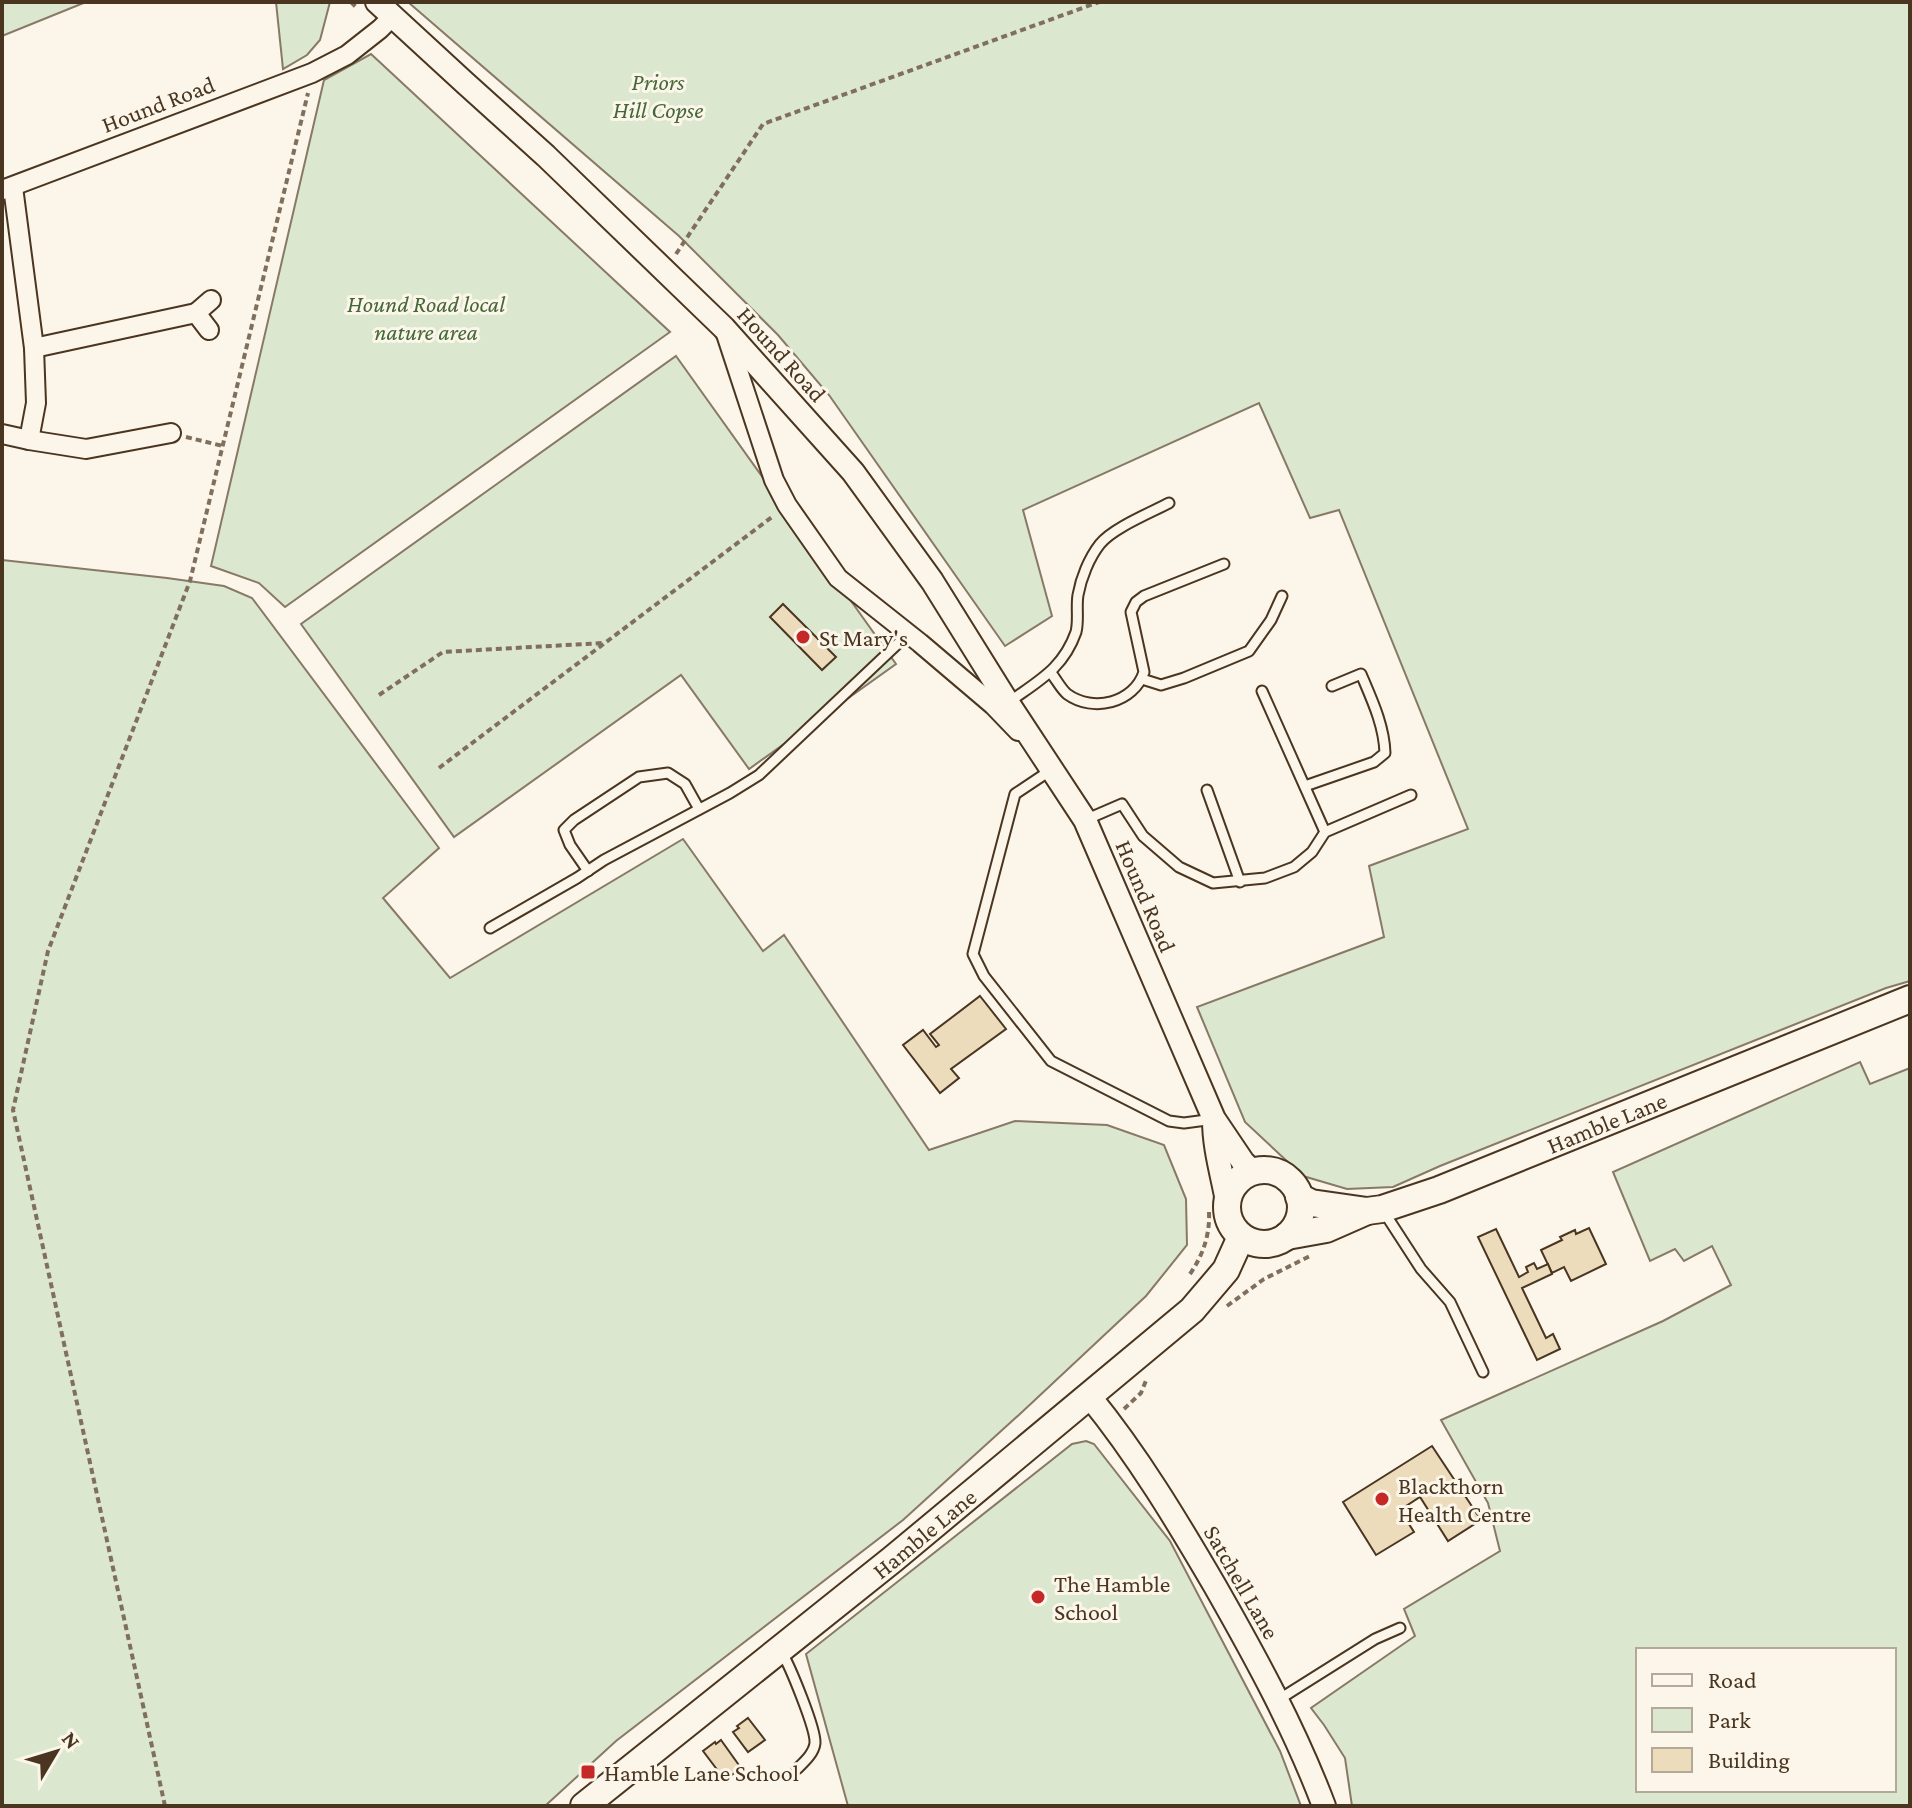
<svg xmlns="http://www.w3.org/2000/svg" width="1912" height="1808" font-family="'Crimson Pro',serif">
<rect width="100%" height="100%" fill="#fbf6e9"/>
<g fill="#dce7d0" stroke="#887966" stroke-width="2" fill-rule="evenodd">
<polygon points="2,2 86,2 2,36"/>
<polygon points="276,2 330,2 320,40 307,55 283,69"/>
<polygon points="408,2 1910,2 1910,981 1886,988 1440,1166 1393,1187 1347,1189 1303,1176 1245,1122 1197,1007 1384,937 1369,866 1468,829 1339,510 1310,518 1259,403 1023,510 1052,616 1005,646 829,395 778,335 679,236"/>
<polygon points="371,54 670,332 285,607 259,583 211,566 324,80"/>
<polygon points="676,356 896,664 749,769 681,675 454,837 301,624"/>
<polygon points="2,560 167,578 224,586 252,598 439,848 383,898 450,978 683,839 763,951 784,935 929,1150 1015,1121 1107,1125 1164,1145 1186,1199 1187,1245 1146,1296 1021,1413 903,1520 616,1741 545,1806 2,1806"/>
<path d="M1860 1062 1870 1084 1910 1068V1806H1352L1345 1758 1324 1725 1311 1708 1415 1636 1404 1609 1500 1551 1488 1503 1441 1420 1663 1321 1731 1285 1712 1246 1684 1261 1675 1249 1650 1261 1613 1172ZM1638 1650H1894V1790H1638Z"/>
<polygon points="1086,1441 1094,1444 1170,1541 1280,1751 1301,1806 848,1806 806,1654 1072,1444"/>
</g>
<g fill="#ecdcbc" stroke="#4a3520" stroke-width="2">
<polygon points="783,604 836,657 822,670 770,617"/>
<polygon points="980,996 1006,1029 951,1069 959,1078 940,1093 903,1045 923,1030 936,1047 939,1045 930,1034"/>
<polygon points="1589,1228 1606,1264 1571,1281 1564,1267 1552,1273 1541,1250 1562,1240 1560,1237 1575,1230 1576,1234"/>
<polygon points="1496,1229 1519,1277 1528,1272 1526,1267 1534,1263 1537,1269 1548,1264 1552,1274 1522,1288 1546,1338 1553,1334 1560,1349 1537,1360 1478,1237"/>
<polygon points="1432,1446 1481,1520 1448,1541 1420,1497 1400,1510 1414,1532 1376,1555 1343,1502"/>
<polygon points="748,1718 765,1740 748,1752 733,1732 739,1728 737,1726"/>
<polygon points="721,1740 741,1768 725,1780 703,1751 715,1742 716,1744"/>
</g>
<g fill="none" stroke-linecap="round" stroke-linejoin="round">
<g stroke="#4a3520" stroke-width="13">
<g id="service">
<path d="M1051 673C1056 679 1061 689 1067 694 1093 713 1134 703 1144 672L1131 612 1136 602 1144 596 1224 564"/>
<polyline points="1142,679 1161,685 1184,678 1249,651 1271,620 1282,596"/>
<polyline points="1262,691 1325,832"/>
<path d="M1009 702C1038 681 1063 669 1076 632 1079 620 1076 607 1078 595 1081 578 1089 558 1100 544 1113 528 1150 513 1169 503"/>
<polyline points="1051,770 1015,794 973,954 984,976 1051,1061 1169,1121 1184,1123 1214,1119"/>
<path d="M1305 786 1374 762 1385 753C1384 725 1372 700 1361 674L1332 686"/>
<polyline points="1207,790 1240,882"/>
<polyline points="1085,820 1122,804 1143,836 1179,867 1213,883 1265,878 1294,867 1312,852 1325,832 1411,795"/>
<polyline points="588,871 570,845 564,830 574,820 639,777 668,773 685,784 699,809"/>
<polyline points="490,928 577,878 604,860 730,793 759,775 907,635"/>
<polyline points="1384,1212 1421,1269 1450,1302 1483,1372"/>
<path d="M782 1653C790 1666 816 1729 815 1743 814 1753 805 1761 797 1769"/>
<polyline points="1278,1700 1375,1639 1400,1628"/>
</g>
</g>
<g stroke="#4a3520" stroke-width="22">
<g id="minor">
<polyline points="13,187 34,348 36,403 29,440"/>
<polyline points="2,190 312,73 347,55 380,29 393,16"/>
<polyline points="196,313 211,300"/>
<polyline points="725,331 774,480 787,505 838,578 920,643 993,705 1018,731"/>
<polyline points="34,348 196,313 209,330"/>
<polyline points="2,434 29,440 86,449 171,433"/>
</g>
</g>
<g stroke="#4a3520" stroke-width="26">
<g id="tertiary">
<polyline points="377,2 464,82 546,156 724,328 853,472 932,581 1008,703 1085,820 1214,1119 1243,1162 1252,1171"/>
<path d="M1214 1120C1214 1148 1222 1174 1227 1201"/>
<path d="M1090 1397C1138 1456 1177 1521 1215 1586 1256 1658 1295 1729 1324 1806"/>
</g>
</g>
<g stroke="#4a3520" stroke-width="30">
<g id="secondary">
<circle cx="1264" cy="1207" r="37"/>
<path id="s1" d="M1299 1197 1311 1203 1367 1211 1382 1209 1439 1190 1910 999"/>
<polyline points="1287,1236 1326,1229 1367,1211"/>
<path id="s2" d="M584 1806 893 1559 1192 1310 1226 1270 1241 1237"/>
</g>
</g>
<g stroke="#7f6f5c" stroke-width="4" stroke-dasharray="6 4" stroke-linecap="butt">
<polyline points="351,2 358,9"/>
<polyline points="676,254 763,124 1099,2"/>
<polyline points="186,437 223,446"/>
<polyline points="379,695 443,652 603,643"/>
<polyline points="439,768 772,517"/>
<polyline points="1270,1162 1294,1176"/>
<path d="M1190 1274C1203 1255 1210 1235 1209 1212"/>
<polyline points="1227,1306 1264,1279 1312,1255"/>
<polyline points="1124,1409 1141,1393 1147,1378"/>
<polyline points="165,1806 13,1110 48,951 190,581 308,93"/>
</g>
<use href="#service" stroke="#fbf6e9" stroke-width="9"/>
<use href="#minor" stroke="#fbf6e9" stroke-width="18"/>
<use href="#tertiary" stroke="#fbf6e9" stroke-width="22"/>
<use href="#secondary" stroke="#fbf6e9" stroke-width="26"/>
</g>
<g fill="#c62828" stroke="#fbf6e9" stroke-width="3">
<circle cx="803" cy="637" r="8"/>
<circle cx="1382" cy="1499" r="8"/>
<circle cx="1038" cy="1597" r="8"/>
<rect x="580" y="1764" width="16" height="16" rx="4"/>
</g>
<g text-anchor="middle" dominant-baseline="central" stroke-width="6" stroke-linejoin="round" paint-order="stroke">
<g font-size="24" font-style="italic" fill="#436837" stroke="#fbf6e9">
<text x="658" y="81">Priors<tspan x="658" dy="28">Hill Copse</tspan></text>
<text x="426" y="303">Hound Road local<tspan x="426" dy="28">nature area</tspan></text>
</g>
<g font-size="24" fill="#4a3520" stroke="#fbf6e9">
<text transform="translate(158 104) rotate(-21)">Hound Road</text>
<text transform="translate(782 354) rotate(48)">Hound Road</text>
<text transform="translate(1146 896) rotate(67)">Hound Road</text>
<text stroke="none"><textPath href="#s1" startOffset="326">Hamble Lane</textPath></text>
<text stroke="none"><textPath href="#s2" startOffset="436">Hamble Lane</textPath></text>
<text transform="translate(1242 1582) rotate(60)">Satchell Lane</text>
</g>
<g font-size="24" fill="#4a3520" stroke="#fbf6e9" text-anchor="start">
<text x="819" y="637">St Mary's</text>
<text x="1398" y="1485">Blackthorn<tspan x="1398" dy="28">Health Centre</tspan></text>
<text x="1054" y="1583">The Hamble<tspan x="1054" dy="28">School</tspan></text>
<text x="604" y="1772">Hamble Lane School</text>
</g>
</g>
<rect width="1912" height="1808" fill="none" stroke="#4a3520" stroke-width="8"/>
<rect x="1636" y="1648" width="260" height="144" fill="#fbf6e9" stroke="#b4a999" stroke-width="2"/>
<rect x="1652" y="1674" width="40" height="12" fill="#fbf6e9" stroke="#b4a999" stroke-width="2"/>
<text x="1708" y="1688" font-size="24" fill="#4a3520">Road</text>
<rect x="1652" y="1708" width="40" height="24" fill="#dce7d0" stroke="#b4a999" stroke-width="2"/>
<text x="1708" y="1728" font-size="24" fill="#4a3520">Park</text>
<rect x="1652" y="1748" width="40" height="24" fill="#ecdcbc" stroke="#b4a999" stroke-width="2"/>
<text x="1708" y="1768" font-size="24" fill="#4a3520">Building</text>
<g transform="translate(56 1752) rotate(52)" stroke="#fbf6e9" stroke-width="6" paint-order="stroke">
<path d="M0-6L14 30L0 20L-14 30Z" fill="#4a3520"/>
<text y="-12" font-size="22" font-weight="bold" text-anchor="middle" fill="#4a3520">N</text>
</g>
</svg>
